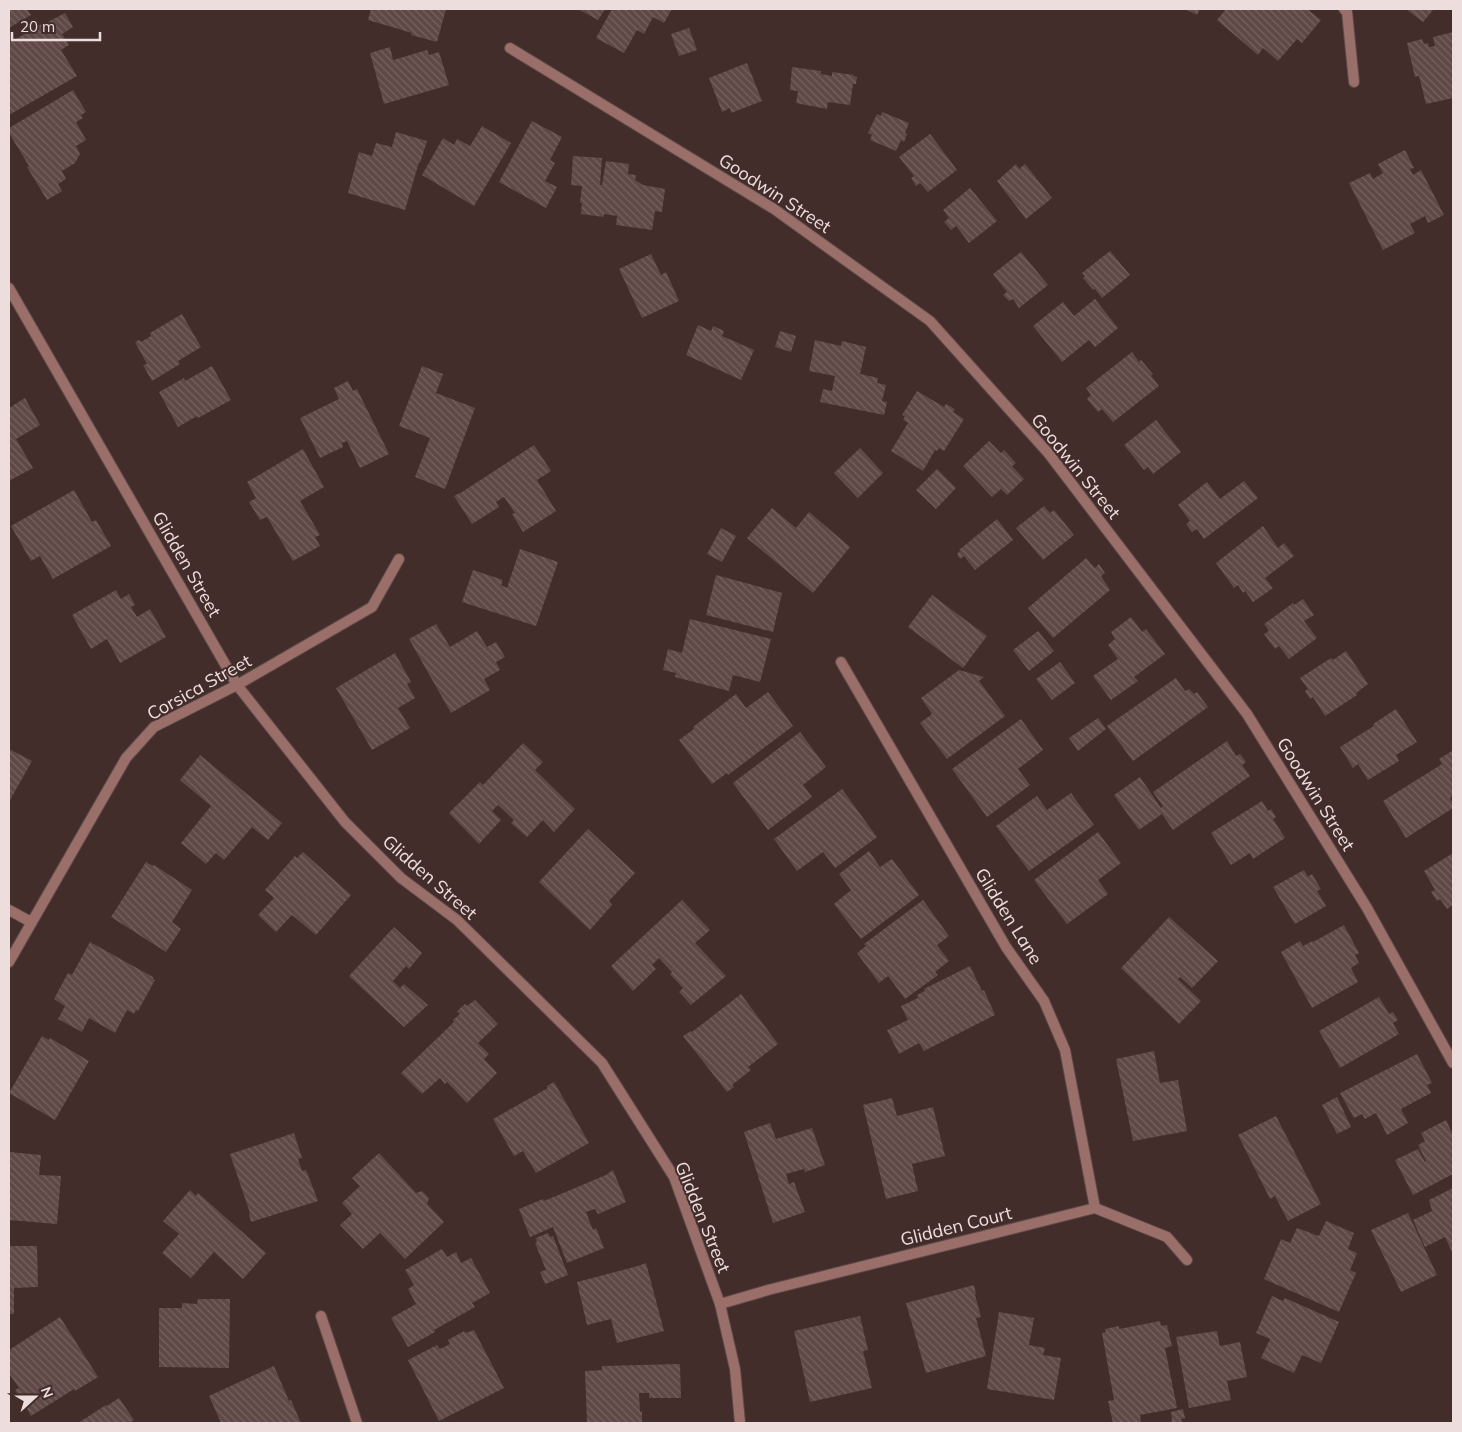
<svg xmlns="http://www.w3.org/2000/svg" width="1462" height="1432" font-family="Mulish,sans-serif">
<defs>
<pattern id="building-back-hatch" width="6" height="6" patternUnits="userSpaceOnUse" patternTransform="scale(1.25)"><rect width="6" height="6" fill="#5f4846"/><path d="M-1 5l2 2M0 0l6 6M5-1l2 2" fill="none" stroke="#766260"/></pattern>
</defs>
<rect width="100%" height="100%" fill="#422d2b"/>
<g fill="url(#building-back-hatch)">
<polygon points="9,9 27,9 31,15 9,28"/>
<polygon points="371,9 446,9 437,42 411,35 412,33 368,20"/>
<polygon points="578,9 605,9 598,20"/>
<polygon points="612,9 672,9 664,23 653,17 644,34 637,30 624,53 596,38"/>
<polygon points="1185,9 1200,9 1197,15"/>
<polygon points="1226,9 1307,9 1321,20 1302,43 1297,39 1278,61 1263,48 1258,55 1217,20"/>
<polygon points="1406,9 1434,9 1423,22"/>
<polygon points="65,13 73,27 62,34 69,45 61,50 77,76 9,115 9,43 45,22 46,23"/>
<polygon points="689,28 697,50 679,56 671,34"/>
<polygon points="1453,32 1453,98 1426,104 1419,76 1415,77 1407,43 1422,39 1424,44 1428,43 1429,47 1435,46 1433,37"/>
<polygon points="390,47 393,60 427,50 429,55 439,52 449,85 384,104 370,53"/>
<polygon points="747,63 762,101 731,113 730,108 722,112 709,78"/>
<polygon points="792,67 821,71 821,74 832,76 832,72 854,75 853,76 857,77 856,84 853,84 850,105 828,102 827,109 796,103 798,91 790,90"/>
<polygon points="73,90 86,112 81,115 83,118 76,122 86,140 76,146 80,154 75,163 62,171 66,179 58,184 62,191 47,200 27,167 29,166 9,133 9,128"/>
<polygon points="882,112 909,123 905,133 907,134 904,142 901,140 896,151 870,140 872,135 868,133 877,114 881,116"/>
<polygon points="532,121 562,137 550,160 555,163 545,181 557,187 546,208 499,182"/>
<polygon points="482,126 511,143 474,206 422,175 443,138 454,145 457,139 470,146"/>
<polygon points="396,132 427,141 420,163 419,162 405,210 348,193 359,152 372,156 376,143 392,147"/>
<polygon points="930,134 957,170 928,192 920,183 916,186 911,178 914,176 899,157"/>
<polygon points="1405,150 1414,168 1410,169 1413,175 1421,170 1444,215 1428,223 1425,216 1410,224 1415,233 1383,250 1349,183 1370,173 1373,179 1383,173 1378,164"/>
<polygon points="573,156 602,158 600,185 602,185 606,161 629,164 628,174 636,175 635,180 643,185 665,189 662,212 655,211 652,230 616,225 617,216 604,214 604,217 581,214 582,203 580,203 582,186 571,185"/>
<polygon points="1016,164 1019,169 1025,164 1052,198 1026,219 997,181"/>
<polygon points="970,188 997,221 969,243 956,226 951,230 944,222 949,218 943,210"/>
<polygon points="1110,251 1130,275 1102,298 1095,289 1093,290 1083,278 1085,276 1082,273"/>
<polygon points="1021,252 1048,285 1019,308 1013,299 1009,301 1003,295 1007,292 993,274"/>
<polygon points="651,254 661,275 666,272 679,301 642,318 619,269"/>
<polygon points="1095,299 1118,328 1095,347 1089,340 1062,362 1033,326 1063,302 1074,316"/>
<polygon points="182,314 201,347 178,361 180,364 152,381 143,365 147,364 135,342 139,340 141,342 151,336 150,333"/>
<polygon points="698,325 711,331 713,326 724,331 722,336 754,350 741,380 686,355"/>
<polygon points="780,331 796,336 791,352 775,347"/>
<polygon points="815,340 841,346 842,341 866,347 860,374 878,378 877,383 886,385 882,401 887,402 884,415 820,402 823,389 832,391 835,376 809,371"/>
<polygon points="1132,352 1139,362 1141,360 1153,374 1151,376 1159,386 1113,422 1102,409 1098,412 1087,399 1091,395 1086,388"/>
<polygon points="212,366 231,400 198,418 197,416 178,427 159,392 184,378 185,381"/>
<polygon points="422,366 443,374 436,393 475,408 445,489 415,477 430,438 399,426"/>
<polygon points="348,381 353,391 357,389 389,454 360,468 347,441 342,443 343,447 320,458 300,418 339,399 334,388"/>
<polygon points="917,391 944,407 946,404 955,409 953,412 964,419 944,451 939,448 937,451 935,450 923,471 891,451 908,423 903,420 905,416 902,415"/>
<polygon points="25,398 40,425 16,439 33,468 9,481 9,408"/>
<polygon points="1156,420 1181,452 1153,474 1148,467 1144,470 1124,445"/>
<polygon points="989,441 1001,453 1004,450 1016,463 1012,466 1024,479 1007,495 1001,489 992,497 963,466"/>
<polygon points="534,445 551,471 537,480 556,511 523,532 512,514 515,513 504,497 496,502 499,507 472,524 454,496 462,492"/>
<polygon points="860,448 883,473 858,498 834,473"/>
<polygon points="303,449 324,487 300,501 320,535 315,537 320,546 293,561 267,517 260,520 249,502 256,498 247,482"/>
<polygon points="937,469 956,488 936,509 916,490"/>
<polygon points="1244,481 1258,498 1204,539 1197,529 1192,532 1186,524 1190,521 1178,505 1207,482 1220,499"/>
<polygon points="74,490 92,522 96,520 111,546 53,579 40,556 31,561 11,526"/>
<polygon points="1044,506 1050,513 1054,510 1074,535 1043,560 1016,528"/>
<polygon points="772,508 796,528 809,512 850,547 813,593 747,538"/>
<polygon points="997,519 1013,540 975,570 964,556 960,559 957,554 960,551 959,550"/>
<polygon points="1263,526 1278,548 1284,543 1294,556 1265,578 1273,588 1253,602 1245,591 1243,593 1238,585 1234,588 1216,563"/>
<polygon points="721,528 736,536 722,562 707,554"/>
<polygon points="520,549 558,562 536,626 462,602 473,570 503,580 501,585 507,588"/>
<polygon points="1086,558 1095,568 1099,564 1105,573 1101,576 1110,590 1053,638 1028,608"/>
<polygon points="716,575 782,593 773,632 706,615"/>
<polygon points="116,590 121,599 129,594 135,605 131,607 137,617 150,609 166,637 120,663 107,639 91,649 72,615"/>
<polygon points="932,595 987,636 963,668 908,627"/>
<polygon points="1303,599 1314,615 1304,621 1317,638 1289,659 1279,646 1275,649 1264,634 1269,631 1264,624 1293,603 1294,605"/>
<polygon points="1131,617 1142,632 1146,629 1165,654 1134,677 1138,681 1111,700 1093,676 1118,659 1108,645 1115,639 1111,632"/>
<polygon points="690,619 771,639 760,682 733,675 729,691 675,677 676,673 663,670 668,649 682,653"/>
<polygon points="436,624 450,647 477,631 487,647 496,642 505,657 496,662 500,670 484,679 490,690 451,713 409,639"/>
<polygon points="1038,631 1054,651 1029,671 1013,650"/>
<polygon points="1346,651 1368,684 1356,693 1357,695 1325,716 1313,697 1310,699 1305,691 1308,689 1300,678 1331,658 1333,660"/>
<polygon points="395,653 411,682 407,684 415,698 398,708 410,728 372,750 336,688"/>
<polygon points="1060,662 1075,683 1052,700 1036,679"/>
<polygon points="959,670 984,677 979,681 1005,716 947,759 920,723 932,714 921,698"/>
<polygon points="1176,678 1185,691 1189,689 1194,694 1197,692 1208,707 1133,761 1107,726"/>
<polygon points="768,692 793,726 728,775 727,773 712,784 679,740 694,729 693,727 736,694 746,708"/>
<polygon points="1396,709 1417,742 1396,755 1399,761 1368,780 1358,764 1353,768 1340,747 1374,726 1373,724"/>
<polygon points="1098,718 1106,729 1078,751 1069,738"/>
<polygon points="1021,719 1043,750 1018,769 1030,785 987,817 952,769"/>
<polygon points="800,732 826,767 803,785 812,797 768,830 733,783"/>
<polygon points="1227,741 1236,756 1240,754 1246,762 1242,765 1250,776 1173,830 1162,814 1139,830 1114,795 1140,777 1161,808 1163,806 1153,792"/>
<polygon points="523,743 543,762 535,770 575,809 554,832 543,820 527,837 511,823 514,820 498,805 492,811 501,820 479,844 449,813 480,782 483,785"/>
<polygon points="9,749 32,761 10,800 9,799"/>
<polygon points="1452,751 1453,795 1450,798 1453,804 1453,808 1406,838 1383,801 1442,764 1439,759"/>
<polygon points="200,755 282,823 268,840 252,827 224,860 216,853 206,864 181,843 211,806 180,780"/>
<polygon points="842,789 877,837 835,868 823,852 797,871 774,839"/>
<polygon points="1071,793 1094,825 1029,871 996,826 1037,796 1047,810"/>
<polygon points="1262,801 1268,811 1271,809 1276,817 1273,819 1285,838 1253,859 1250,853 1231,865 1211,833"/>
<polygon points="588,829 635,873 609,901 612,905 590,930 539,882"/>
<polygon points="1098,832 1121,863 1098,880 1108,894 1067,924 1034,880"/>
<polygon points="869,851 880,867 892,859 919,895 861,939 834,904 851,890 839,874"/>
<polygon points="303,852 351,895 316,935 292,915 276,932 258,915 274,898 265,890 295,856 297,858"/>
<polygon points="1453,853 1453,905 1447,909 1440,899 1437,901 1431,892 1435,890 1424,871"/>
<polygon points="146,862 153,866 154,865 192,890 172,922 181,929 166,952 111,917"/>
<polygon points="1304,870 1308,877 1312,874 1321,889 1317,891 1326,906 1295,924 1273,887"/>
<polygon points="682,900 710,930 695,943 726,976 691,1005 679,992 683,988 670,974 672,972 659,958 652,965 656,969 633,991 611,966"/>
<polygon points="923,900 949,936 937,945 949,961 935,972 938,975 905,999 888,976 879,983 857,953 866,946 864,944"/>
<polygon points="1169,917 1218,961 1192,988 1180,977 1178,979 1201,1001 1179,1024 1121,968"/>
<polygon points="1344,925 1359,953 1355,955 1359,963 1351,968 1358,982 1312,1008 1281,952 1300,941 1303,946 1312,941 1313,942"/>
<polygon points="394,927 422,953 409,969 406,966 393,981 400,988 404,984 428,1005 404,1027 349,976"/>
<polygon points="90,942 153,977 153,979 155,980 138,1011 136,1010 134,1014 127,1010 115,1033 89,1018 82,1032 58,1019 65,1006 54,999 68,973 72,975"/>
<polygon points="970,966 982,991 984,990 995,1015 924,1051 919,1043 899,1054 887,1030 908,1020 901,1006 918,998 917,995 925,991 924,989"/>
<polygon points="741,994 778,1044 748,1067 751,1070 732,1085 734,1087 727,1092 683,1036 691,1031 692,1032"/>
<polygon points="1379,997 1389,1014 1393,1012 1398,1020 1393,1023 1399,1034 1340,1068 1319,1031"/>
<polygon points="475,1000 498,1024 478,1043 489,1054 484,1059 497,1073 467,1103 447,1082 445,1084 440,1078 422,1094 401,1073 454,1022 453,1020 460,1014 457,1011 465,1004 467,1006"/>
<polygon points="42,1036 49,1040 50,1038 89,1061 55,1120 9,1093"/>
<polygon points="1154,1051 1160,1083 1178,1080 1187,1131 1133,1141 1116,1059"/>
<polygon points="1417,1054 1432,1083 1427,1085 1431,1093 1401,1109 1408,1123 1387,1135 1376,1113 1365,1119 1362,1114 1354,1118 1340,1093"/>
<polygon points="554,1082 589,1143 536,1173 523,1151 514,1156 493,1119 548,1088 547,1086"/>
<polygon points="1337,1097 1351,1127 1337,1134 1322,1105"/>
<polygon points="892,1098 897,1116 933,1107 945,1156 912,1164 918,1191 886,1199 863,1105"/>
<polygon points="1276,1116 1321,1204 1288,1221 1275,1196 1270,1199 1238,1135"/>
<polygon points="1446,1120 1453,1135 1453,1174 1413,1195 1395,1160 1418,1149 1425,1162 1426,1161 1418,1145 1425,1141 1421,1133"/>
<polygon points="770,1123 776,1139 812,1128 825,1165 805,1172 804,1169 786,1174 789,1184 794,1182 805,1212 773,1223 744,1132"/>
<polygon points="294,1133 302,1158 298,1159 302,1171 306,1170 318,1201 251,1222 249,1214 250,1213 230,1154"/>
<polygon points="9,1152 41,1155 39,1175 61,1176 57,1224 9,1220"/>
<polygon points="379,1153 416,1193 422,1191 429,1198 427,1204 444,1222 405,1259 380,1233 363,1249 340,1225 352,1214 342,1203 360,1186 352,1178"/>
<polygon points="613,1170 626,1202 598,1214 595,1209 586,1212 593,1230 596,1228 604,1248 567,1263 553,1227 530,1237 519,1209 543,1199 544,1201 606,1175"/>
<polygon points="1453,1188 1453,1254 1445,1237 1425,1247 1413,1220 1432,1211 1429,1200"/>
<polygon points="190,1190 196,1196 198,1193 266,1253 243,1279 214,1252 191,1278 162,1253 179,1234 163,1221"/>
<polygon points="1408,1213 1437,1275 1401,1292 1371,1230"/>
<polygon points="1326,1221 1354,1233 1348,1249 1357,1253 1350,1270 1356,1273 1339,1312 1264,1279 1281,1239 1290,1243 1297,1228 1319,1236"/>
<polygon points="548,1233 550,1237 553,1236 568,1275 545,1284 540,1272 546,1270 535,1243 537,1242 536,1238"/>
<polygon points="9,1246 37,1246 38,1287 14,1288 14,1314 9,1314"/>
<polygon points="442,1249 447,1257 456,1252 461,1263 471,1258 490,1293 472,1303 475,1307 434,1330 435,1332 408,1347 391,1318 416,1304 408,1289 414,1285 405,1270"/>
<polygon points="646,1263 664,1331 617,1343 611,1319 587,1325 577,1282 638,1266"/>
<polygon points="974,1285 976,1294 975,1295 981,1317 976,1318 986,1356 926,1373 906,1303"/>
<polygon points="1272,1296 1283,1301 1285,1298 1339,1322 1321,1363 1302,1355 1294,1373 1261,1358 1270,1339 1256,1333"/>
<polygon points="198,1299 230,1299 229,1368 159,1367 159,1308 182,1308 182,1303 197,1304"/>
<polygon points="999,1312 1034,1318 1029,1345 1045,1348 1043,1355 1061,1358 1054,1400 987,1389"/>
<polygon points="860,1316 868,1350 863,1351 872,1388 810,1402 794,1331"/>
<polygon points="60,1317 98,1377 75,1391 74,1389 31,1416 15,1390 19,1388 10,1375 9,1375 9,1350"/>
<polygon points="1160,1321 1161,1326 1167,1325 1172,1346 1165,1348 1177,1408 1140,1415 1141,1423 1113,1423 1108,1401 1114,1400 1102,1333 1106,1332 1105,1329 1119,1326 1119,1329"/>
<polygon points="474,1330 504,1388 439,1421 408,1360 437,1345 440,1349 450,1344 448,1340 464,1331 466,1333"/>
<polygon points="1217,1331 1220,1346 1240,1342 1247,1377 1227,1381 1231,1400 1189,1408 1176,1337"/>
<polygon points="680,1364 681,1398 649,1398 649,1393 639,1393 640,1412 642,1411 642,1423 587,1423 585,1371 602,1370 602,1366"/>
<polygon points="274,1366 289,1401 291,1400 301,1423 221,1423 209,1396"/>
<polygon points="119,1398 134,1420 129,1423 78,1423 106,1405 107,1406"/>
<polygon points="1183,1409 1185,1418 1181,1419 1182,1423 1169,1423 1169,1422 1172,1421 1171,1412"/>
</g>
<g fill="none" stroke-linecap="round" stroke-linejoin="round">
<g stroke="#5d4947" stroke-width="12">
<g id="street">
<polyline points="1344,9 1347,12 1354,82"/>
<polyline points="510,48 774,209 930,321 1049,454 1247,714 1367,908 1453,1063"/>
<polyline points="9,288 237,685 345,822 401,878 457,920 602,1063 674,1177 720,1304 735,1369 740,1423"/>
<polyline points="841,662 1006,947 1044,1001 1065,1050 1095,1208"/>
<polyline points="9,910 31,922"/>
<polyline points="9,962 126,758 154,727 237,685 372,607 399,559"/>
<polyline points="720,1304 768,1290 1095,1208 1167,1237 1187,1260"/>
<polyline points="321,1316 357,1423"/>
</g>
</g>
<use href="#street" stroke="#9a6e69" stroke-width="10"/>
</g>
<g text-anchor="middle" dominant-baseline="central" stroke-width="4" stroke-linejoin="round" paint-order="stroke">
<g font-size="18" fill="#eddedd" stroke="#422d2b">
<text transform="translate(775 193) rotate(33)">Goodwin Street</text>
<text transform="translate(1076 466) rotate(51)">Goodwin Street</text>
<text transform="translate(187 564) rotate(60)">Glidden Street</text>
<text transform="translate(199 687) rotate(-29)">Corsica Street</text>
<text transform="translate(1316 794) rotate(58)">Goodwin Street</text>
<text transform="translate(430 877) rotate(41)">Glidden Street</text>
<text transform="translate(1009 916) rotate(58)">Glidden Lane</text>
<text transform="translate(703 1217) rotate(68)">Glidden Street</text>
<text transform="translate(956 1226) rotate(-14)">Glidden Court</text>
</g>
</g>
<rect width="1462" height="1432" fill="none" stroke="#eddedd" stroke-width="20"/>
<g transform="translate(35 1397) rotate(69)" stroke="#422d2b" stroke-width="4" paint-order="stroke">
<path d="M0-4L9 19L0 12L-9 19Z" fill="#eddedd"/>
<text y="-8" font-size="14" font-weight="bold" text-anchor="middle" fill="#eddedd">N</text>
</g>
<path d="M12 32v8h88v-8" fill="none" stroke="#eddedd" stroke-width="2.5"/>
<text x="20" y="32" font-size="15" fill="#eddedd" stroke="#422d2b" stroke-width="4" paint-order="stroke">20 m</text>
</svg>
